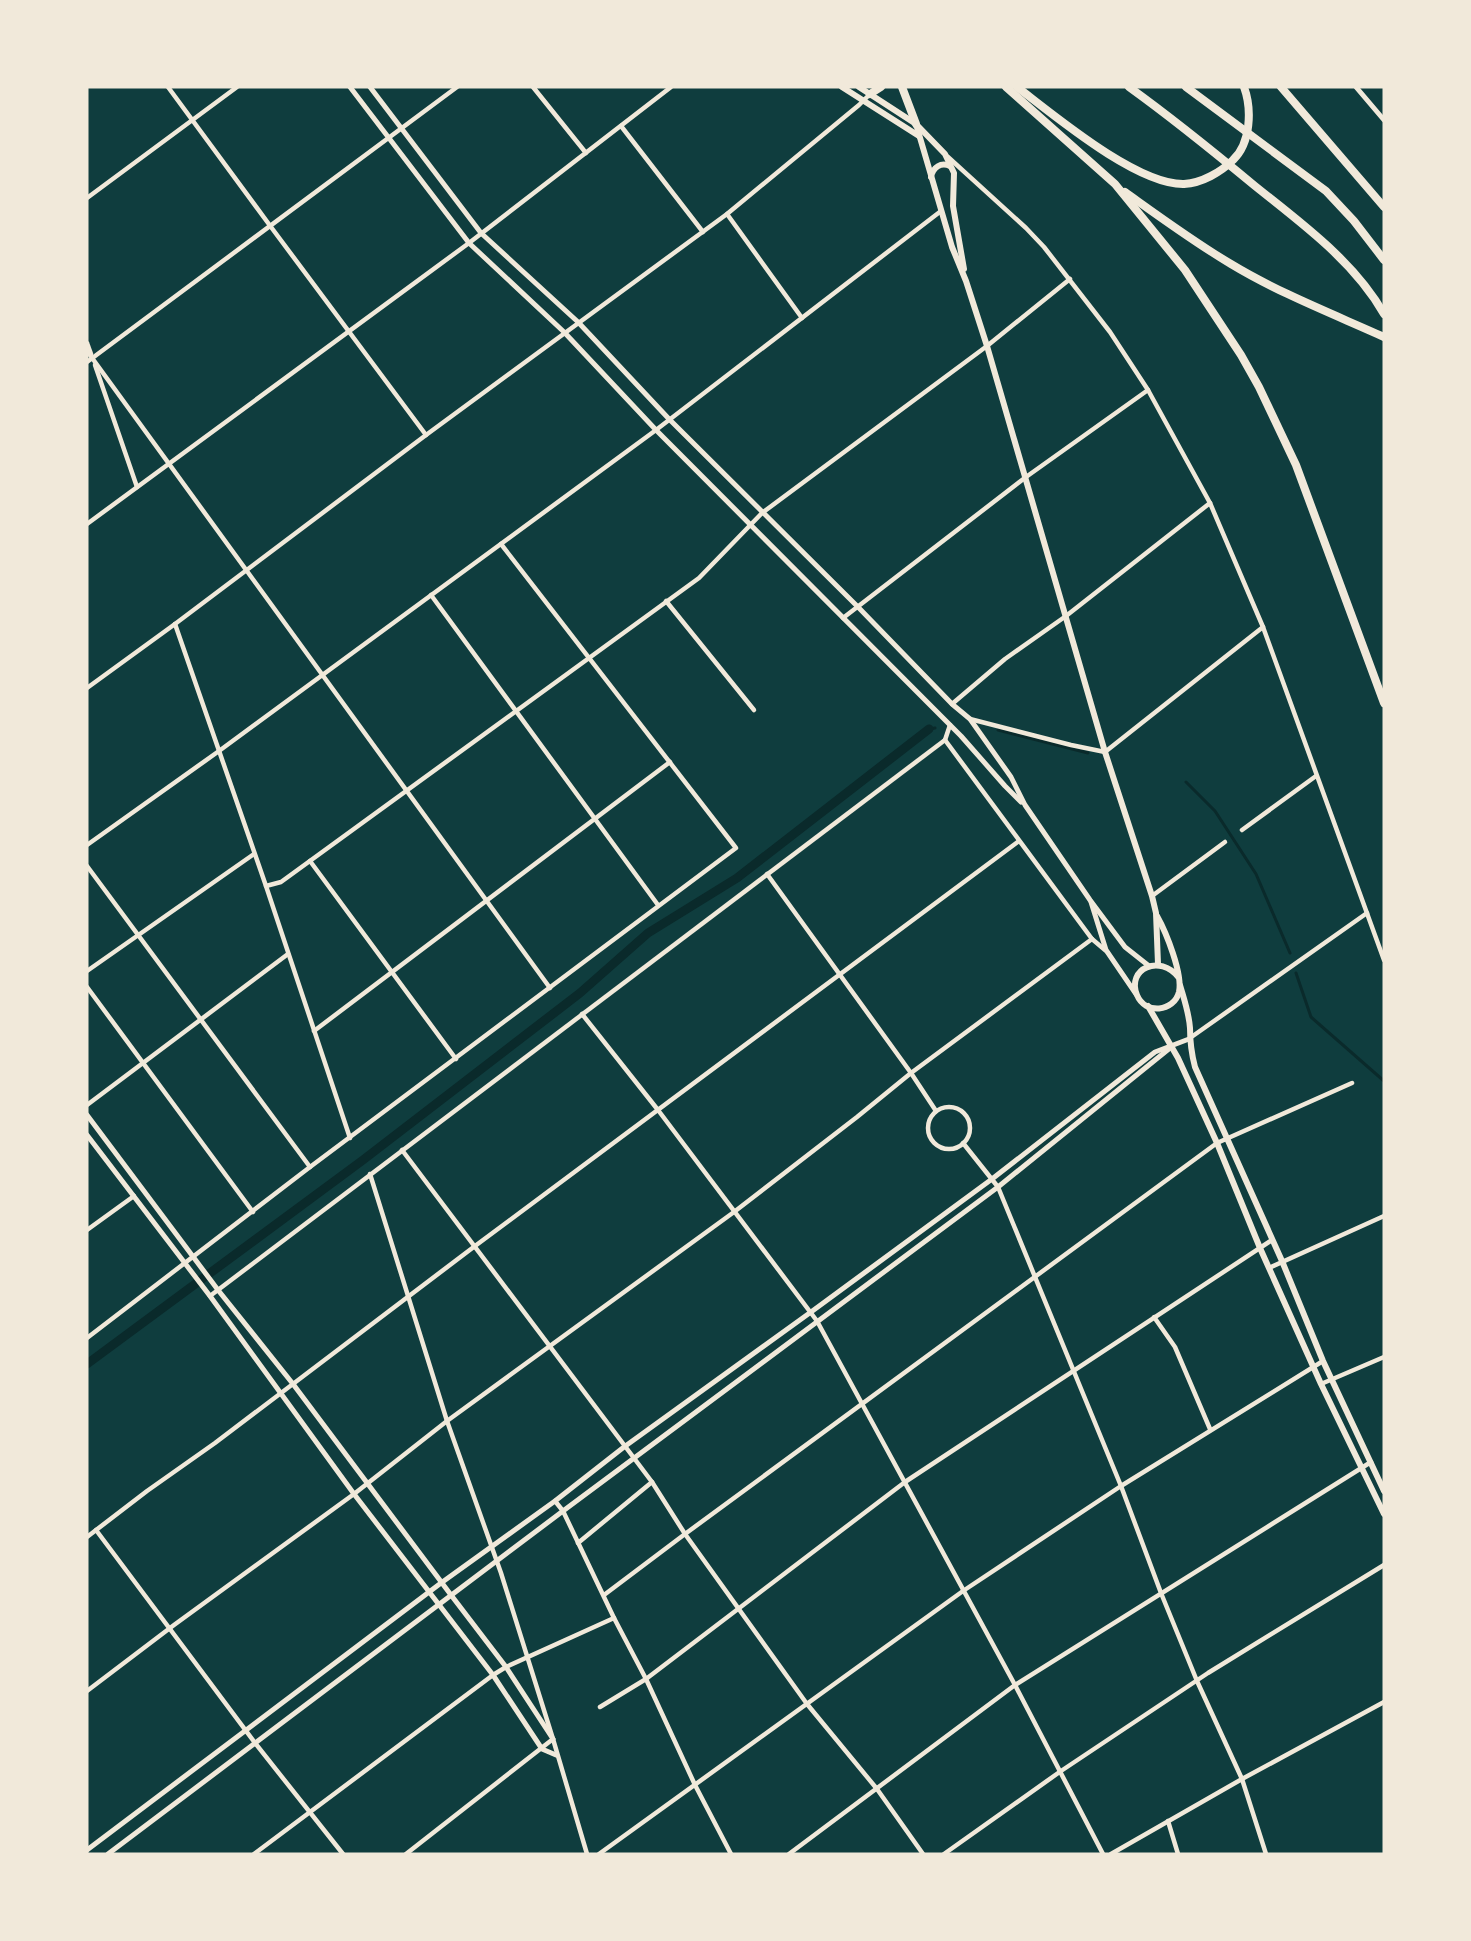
<svg xmlns="http://www.w3.org/2000/svg" width="1471" height="1941" font-family="'Open Sans',sans-serif">
<rect width="100%" height="100%" fill="#0f3d3e"/>
<g fill="none" stroke-linecap="round" stroke-linejoin="round">
<g stroke="#0a2a2b" stroke-width="3">
<polyline points="929,729 935,728"/>
<polyline points="998,730 1088,753"/>
<polyline points="1186,782 1215,811 1256,874 1290,953"/>
<polyline points="1296,973 1311,1017 1384,1081"/>
</g>
<polyline stroke="#0a2a2b" stroke-width="9" points="87,1364 363,1160 580,993 648,933 737,878 929,729"/>
<g stroke="#f1e9da" stroke-width="4.5">
<polyline points="168,87 271,227 426,435"/>
<polyline points="533,87 586,153"/>
<polyline points="621,126 703,232"/>
<polyline points="948,157 1026,228 1044,247 1110,332 1148,390 1210,503 1263,627 1384,960"/>
<polyline points="87,198 237,87"/>
<polyline points="727,214 802,318"/>
<polyline points="87,343 91,354"/>
<polyline points="87,351 550,988"/>
<polyline points="87,362 457,87"/>
<polyline points="95,365 137,487"/>
<polyline points="87,524 469,243 671,87"/>
<polyline points="431,595 658,905"/>
<polyline points="666,601 754,710"/>
<polyline points="843,618 1026,477 1148,390"/>
<polyline points="175,624 266,886 350,1138"/>
<polyline points="87,688 175,624 426,435 727,214 859,105 870,94"/>
<polyline points="952,704 1005,659 1066,616 1210,503"/>
<polyline points="970,719 1071,745 1105,752 1263,627"/>
<polyline points="945,740 1092,939 1105,950"/>
<polyline points="945,740 950,725"/>
<polyline points="1242,830 1316,776"/>
<polyline points="87,845 219,751 656,430 941,211"/>
<polyline points="310,861 456,1059"/>
<polyline points="87,866 310,1167"/>
<polyline points="767,874 911,1073 936,1111"/>
<polyline points="266,886 281,882 699,578 762,513 987,346 1070,279"/>
<polyline points="1152,896 1225,842"/>
<polyline points="87,971 254,854"/>
<polyline points="87,987 253,1212"/>
<polyline points="582,1014 658,1110 817,1321 1015,1685 1103,1854"/>
<polyline points="314,1031 670,762"/>
<polyline points="1190,1038 1367,913"/>
<polyline points="87,1105 288,954"/>
<circle cx="949" cy="1128" r="21"/>
<polyline points="963,1143 998,1187 1121,1486 1161,1593 1197,1681 1242,1779 1266,1854"/>
<polyline points="402,1150 652,1482 685,1534 807,1704 877,1789 923,1854"/>
<polyline points="370,1174 447,1421 501,1573 553,1739 587,1854"/>
<polyline points="87,1230 134,1196"/>
<polyline points="1269,1268 1384,1216"/>
<polyline points="210,1296 945,740"/>
<polyline points="1154,1317 1175,1347 1210,1429"/>
<polyline points="87,1338 310,1167 736,848 501,544"/>
<polyline points="1321,1384 1384,1357"/>
<polyline points="555,1501 563,1511 614,1618 646,1679 695,1785 731,1854"/>
<polyline points="96,1530 255,1743 343,1854"/>
<polyline points="87,1537 147,1491 215,1443 475,1246 1019,841"/>
<polyline points="578,1543 652,1482"/>
<polyline points="604,1595 685,1534 1217,1143 1352,1083"/>
<polyline points="87,1691 174,1625 354,1494 447,1421 734,1212 857,1117 911,1073 1092,939"/>
<polyline points="600,1707 646,1679 905,1482 1272,1240"/>
<polyline points="1168,1821 1178,1854"/>
<polyline points="254,1854 493,1675 506,1667 614,1618"/>
<polyline points="406,1854 553,1739"/>
<polyline points="599,1854 963,1591 1121,1486 1323,1361"/>
<polyline points="789,1854 1015,1685 1371,1462"/>
<polyline points="944,1854 1061,1771 1208,1673 1384,1565"/>
<polyline points="1111,1854 1242,1779 1384,1702"/>
</g>
<g stroke="#f1e9da" stroke-width="5">
<polyline points="350,87 469,243 564,332 656,430 961,736 1005,786 1021,802"/>
<polyline points="370,87 481,233 578,322 669,419 858,607 952,704 970,719 1011,777 1025,805 1090,900 1125,947 1149,966"/>
<polyline points="1356,87 1384,120"/>
<polyline points="1091,902 1106,950 1136,994"/>
<polyline points="87,1115 218,1290 293,1384 451,1595 506,1667 553,1739"/>
<polyline points="87,1135 210,1296 354,1494 493,1675 542,1749 556,1755"/>
<polyline points="87,1850 441,1583 555,1501 624,1447 811,1312 992,1179 1155,1052 1189,1039"/>
<polyline points="108,1854 563,1511 998,1187 1170,1048"/>
</g>
<g stroke="#f1e9da" stroke-width="6">
<polyline points="842,87 919,136"/>
<polyline points="859,87 916,124 945,154 954,173 953,206 964,269"/>
<polyline points="916,124 952,247 966,281 987,346 1105,752 1152,896 1156,913 1158,964"/>
<path d="M931 177C933 167 941 162 950 166"/>
<path d="M1157 916C1166 932 1183 974 1179 992 1174 1012 1145 1015 1137 995 1126 969 1160 953 1179 978"/>
<path d="M1180 985C1184 999 1189 1013 1190 1028 1190 1043 1191 1052 1195 1067L1282 1261 1323 1361 1384 1491"/>
<polyline points="1148,1006 1178,1058 1217,1143 1260,1248 1321,1384 1384,1514"/>
</g>
<g stroke="#f1e9da" stroke-width="8">
<polyline points="902,87 916,124"/>
<polyline points="1006,87 1115,184 1185,270 1241,355 1259,387 1296,465 1384,703"/>
<path d="M1017 87C1055 116 1137 185 1184 184 1202 183 1221 172 1233 160 1251 143 1252 109 1244 87"/>
<path d="M1129 87C1172 118 1214 152 1255 186 1301 223 1354 261 1384 314"/>
<polyline points="1186,87 1326,191 1354,221 1384,260"/>
<polyline points="1281,87 1384,207"/>
<polyline points="870,94 881,87"/>
<path d="M1125 192C1160 217 1194 242 1231 264 1279 293 1333 314 1384 337"/>
</g>
</g>
<rect width="1471" height="1941" fill="none" stroke="#f1e9da" stroke-width="177"/>
</svg>
